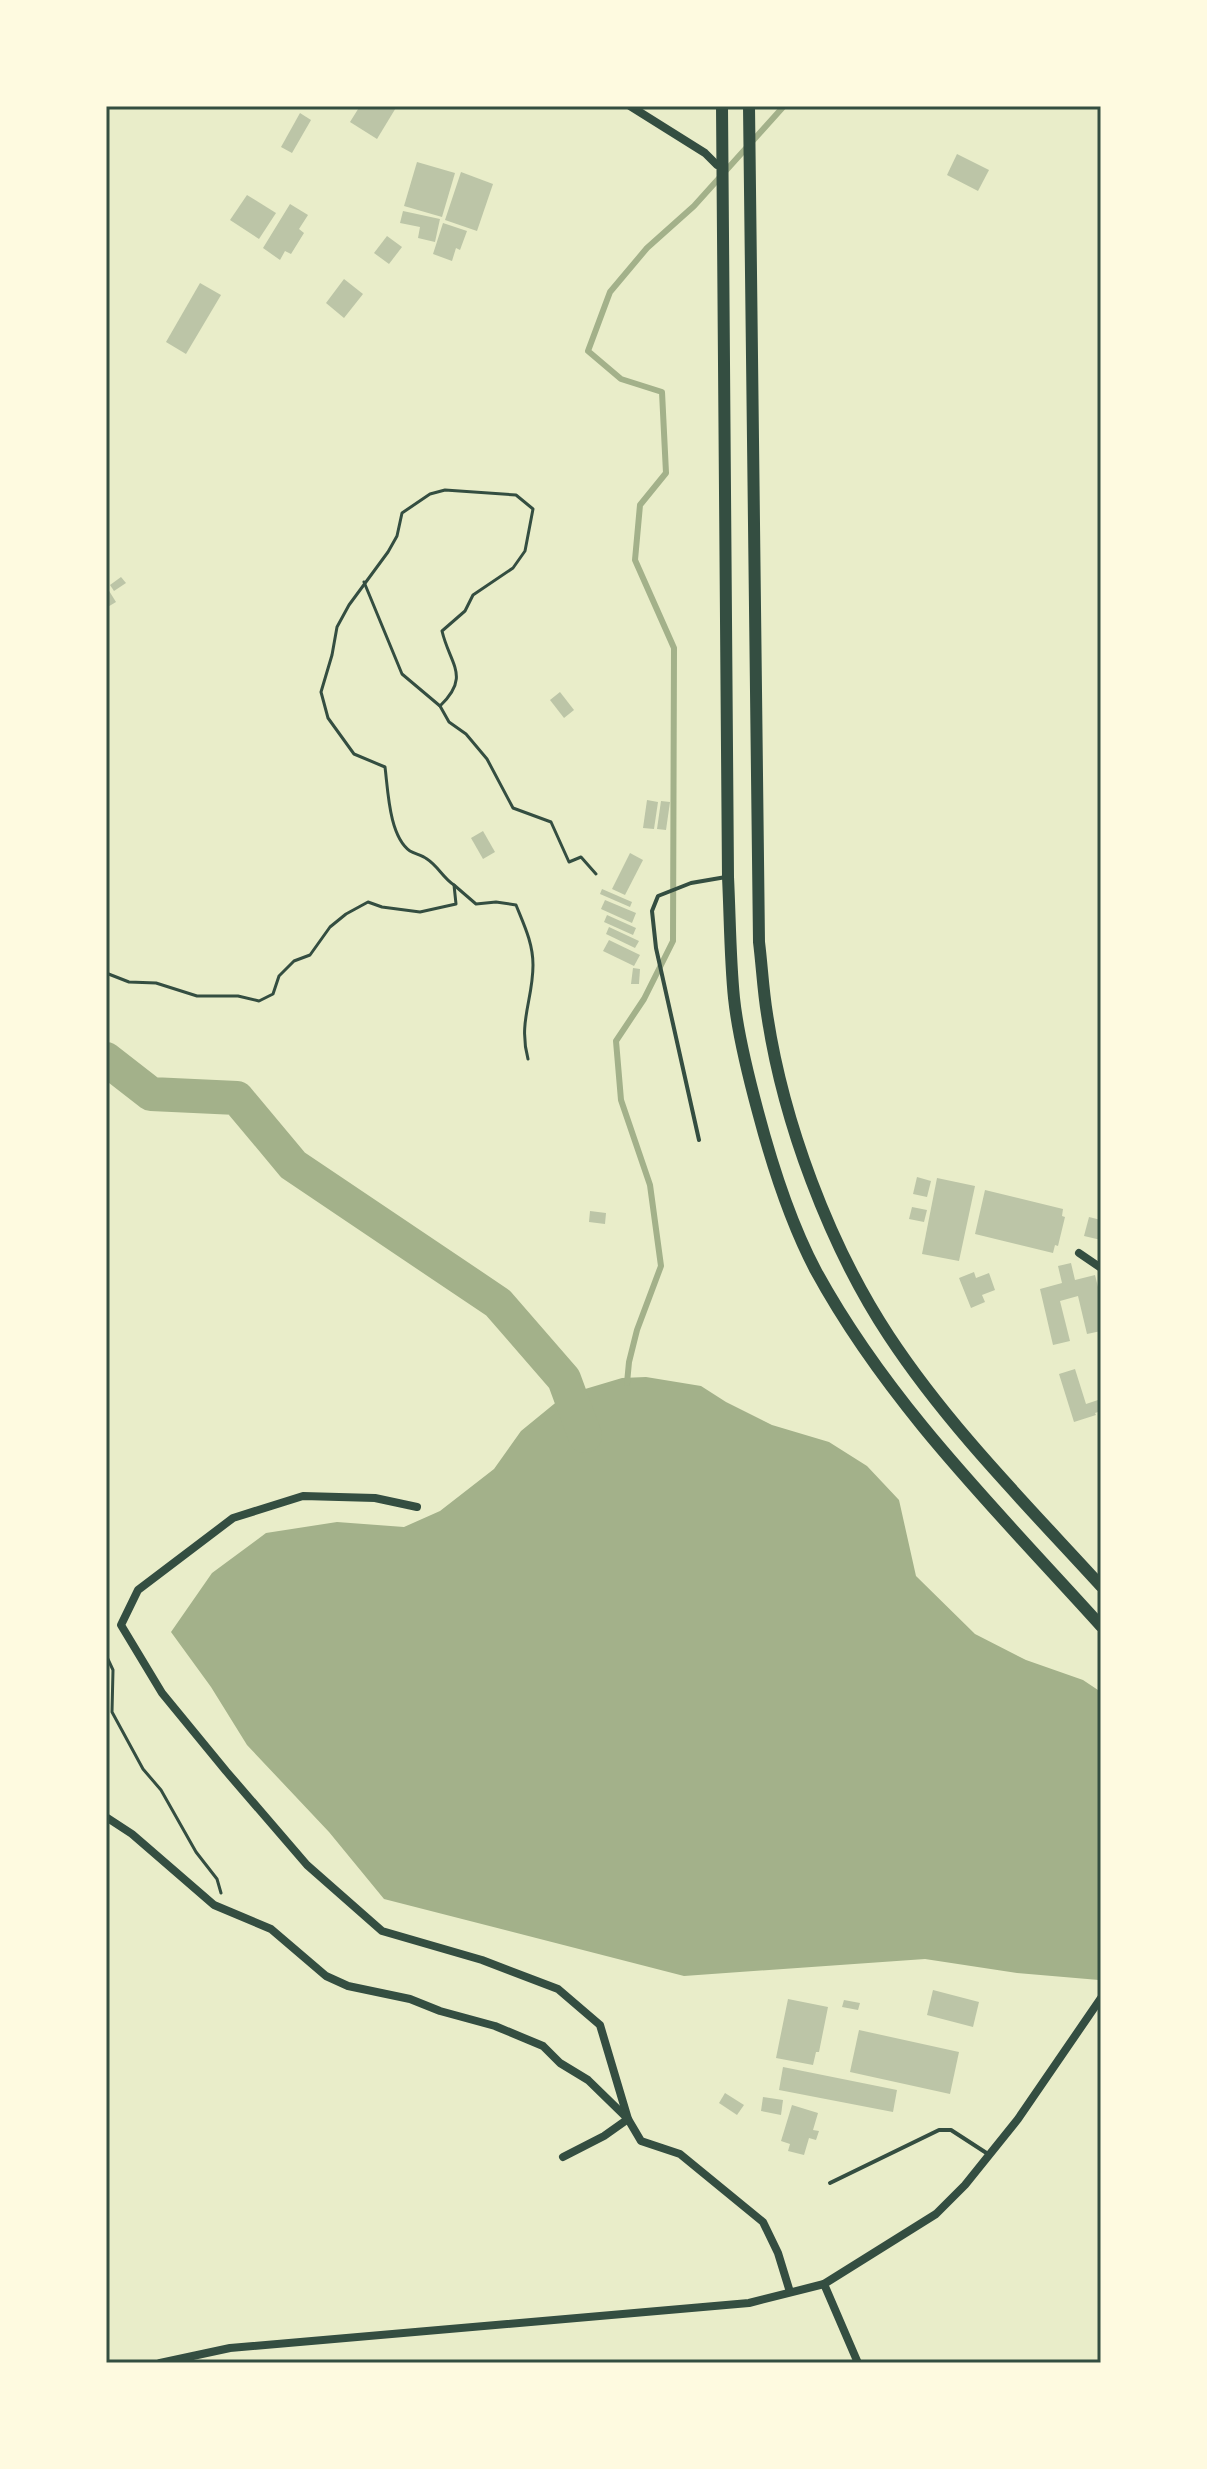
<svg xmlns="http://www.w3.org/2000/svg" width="1207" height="2469" font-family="Lato,sans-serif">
<rect width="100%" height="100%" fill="#e9edc9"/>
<polygon fill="#a3b18a" points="646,1377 701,1386 726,1402 772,1425 829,1442 867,1466 899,1500 916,1576 975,1634 1026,1660 1083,1680 1101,1692 1101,1977 1099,1980 1017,1973 925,1959 684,1976 384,1899 329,1832 247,1745 211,1687 171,1632 212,1573 266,1533 337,1522 404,1527 440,1511 494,1469 521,1431 565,1395 622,1378"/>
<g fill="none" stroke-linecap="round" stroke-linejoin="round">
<polyline stroke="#a3b18a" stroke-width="6" points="627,1383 629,1362 637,1330 661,1266 650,1185 621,1100 616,1041 644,999 673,941 674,648 635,560 640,505 666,473 662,392 621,379 588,351 610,292 647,248 694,206 784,106"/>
<polyline stroke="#a3b18a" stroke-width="34" points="106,1059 151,1094 237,1098 293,1165 498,1303 564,1379 585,1436"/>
</g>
<g fill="#bcc5a7">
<polygon points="360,106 397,106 377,139 350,122"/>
<polygon points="300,113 311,120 292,153 281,147"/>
<polygon points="957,154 989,170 978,191 947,175"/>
<polygon points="417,162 455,173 442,217 404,206"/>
<polygon points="461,172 493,184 477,231 445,220"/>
<polygon points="247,195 276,213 259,239 230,220"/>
<polygon points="290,204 308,215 299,229 304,233 291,254 285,251 280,260 263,248"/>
<polygon points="403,211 440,219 435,242 418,238 420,227 400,223"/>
<polygon points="443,223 467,231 460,250 456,248 452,261 433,254"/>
<polygon points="387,236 402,247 389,264 374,253"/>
<polygon points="344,279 363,294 344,318 326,303"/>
<polygon points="200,283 221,295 186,354 166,342"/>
<polygon points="121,577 126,583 114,591 110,585"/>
<polygon points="106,586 116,602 106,608"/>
<polygon points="560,692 574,710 564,718 550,700"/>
<polygon points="647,800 658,802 654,829 643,828"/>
<polygon points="661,801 670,802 666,830 657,829"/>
<polygon points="483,831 495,852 483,859 471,838"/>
<polygon points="630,853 643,860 625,895 612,889"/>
<polygon points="602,889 632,902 630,907 600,894"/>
<polygon points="605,900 636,913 632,923 601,909"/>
<polygon points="607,915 636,928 633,935 604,922"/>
<polygon points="609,927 639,941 635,948 606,934"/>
<polygon points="609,940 640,955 634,966 603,951"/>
<polygon points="633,968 640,969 639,984 631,984"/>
<polygon points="917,1177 931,1181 927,1197 913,1194"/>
<polygon points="937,1178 975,1186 959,1261 922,1254"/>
<polygon points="985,1190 1063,1209 1062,1216 1065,1217 1058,1246 1055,1245 1053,1253 975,1234"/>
<polygon points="912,1207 927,1210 924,1222 909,1219"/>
<polygon points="590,1211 606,1213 605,1224 589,1222"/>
<polygon points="1089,1217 1101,1220 1101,1240 1084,1236"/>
<polygon points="1071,1263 1075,1280 1095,1275 1101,1299 1101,1331 1087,1334 1078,1296 1060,1301 1070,1341 1053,1345 1040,1289 1062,1283 1058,1266"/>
<polygon points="974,1272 976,1278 989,1273 995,1290 982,1295 985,1302 971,1308 959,1278"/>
<polygon points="1075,1369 1086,1404 1101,1399 1101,1411 1095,1413 1096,1415 1074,1422 1059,1374"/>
<polygon points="933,1990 979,2002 973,2027 927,2015"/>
<polygon points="788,1999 828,2007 819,2052 816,2052 813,2065 776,2058"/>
<polygon points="844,2000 860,2003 858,2010 842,2007"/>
<polygon points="859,2030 959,2052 950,2094 850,2072"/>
<polygon points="783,2067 897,2090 893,2112 779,2090"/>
<polygon points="725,2093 744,2105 737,2115 719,2103"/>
<polygon points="763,2097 783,2100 781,2115 761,2111"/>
<polygon points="792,2105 818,2113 813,2130 819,2131 816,2140 809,2138 804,2155 788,2151 790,2144 781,2141"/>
</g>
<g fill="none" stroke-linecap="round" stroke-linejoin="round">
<g stroke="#344e41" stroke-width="3">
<polyline points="364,582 402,674 440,706 449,722 466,734 487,759 513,808 551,822 569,862 581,857 596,874"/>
<path d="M454 885 476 904 496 902 516 905C524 925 533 943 533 965 533 1000 518 1022 528 1059"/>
<path d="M106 973 129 982 156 983 197 996H238L259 1001 273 994 279 976 294 961 310 955 330 927 346 914 368 902 382 907 420 912 456 904 454 885C443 878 438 866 427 859 422 855 415 854 410 851 389 836 388 790 385 767L354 754 328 718 321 692 332 655 337 627 349 605 388 552 397 536 402 513 430 494 445 490 516 495 533 509 525 551 513 568 473 595 465 611 442 631C450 665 471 676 440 706"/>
<polyline points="106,1655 113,1670 112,1712 143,1769 161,1790 196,1852 217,1879 221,1893"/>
</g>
<g stroke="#344e41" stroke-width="4">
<polyline points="699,1140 656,948 652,911 658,896 691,883 726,877"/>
<polyline points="830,2183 939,2130 951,2130 988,2154"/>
</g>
<g stroke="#344e41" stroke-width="8">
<polyline points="630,106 705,153 717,165 722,162"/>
<polyline points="1079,1253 1101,1268"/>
<polyline points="417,1507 375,1498 303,1496 233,1518 138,1590 121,1625 162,1693 226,1771 307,1865 382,1931 482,1960 558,1989 600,2025 628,2119 641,2141 680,2154 763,2222 778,2253 790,2292"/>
<polyline points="106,1817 132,1834 214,1905 271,1929 326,1976 348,1986 410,1999 440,2011 495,2026 543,2046 560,2063 588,2080 628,2119 604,2136 563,2157"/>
<polyline points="824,2284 858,2363"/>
<polyline points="160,2363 230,2348 749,2303 824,2284 936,2214 965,2185 1018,2119 1101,1998"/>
</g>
<g stroke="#344e41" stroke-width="12">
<path d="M722 106 728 877C730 917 730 958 734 998 738 1036 748 1075 758 1112 772 1165 790 1222 816 1271 889 1405 1000 1514 1101 1626"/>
<path d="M749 106 759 942C762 966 763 990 767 1014 783 1121 829 1245 889 1336 949 1427 1027 1505 1101 1586"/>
</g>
</g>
<rect width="1207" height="2469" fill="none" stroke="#fefae0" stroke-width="216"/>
<rect x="108" y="108" width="991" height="2253" fill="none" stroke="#344e41" stroke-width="3"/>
</svg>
